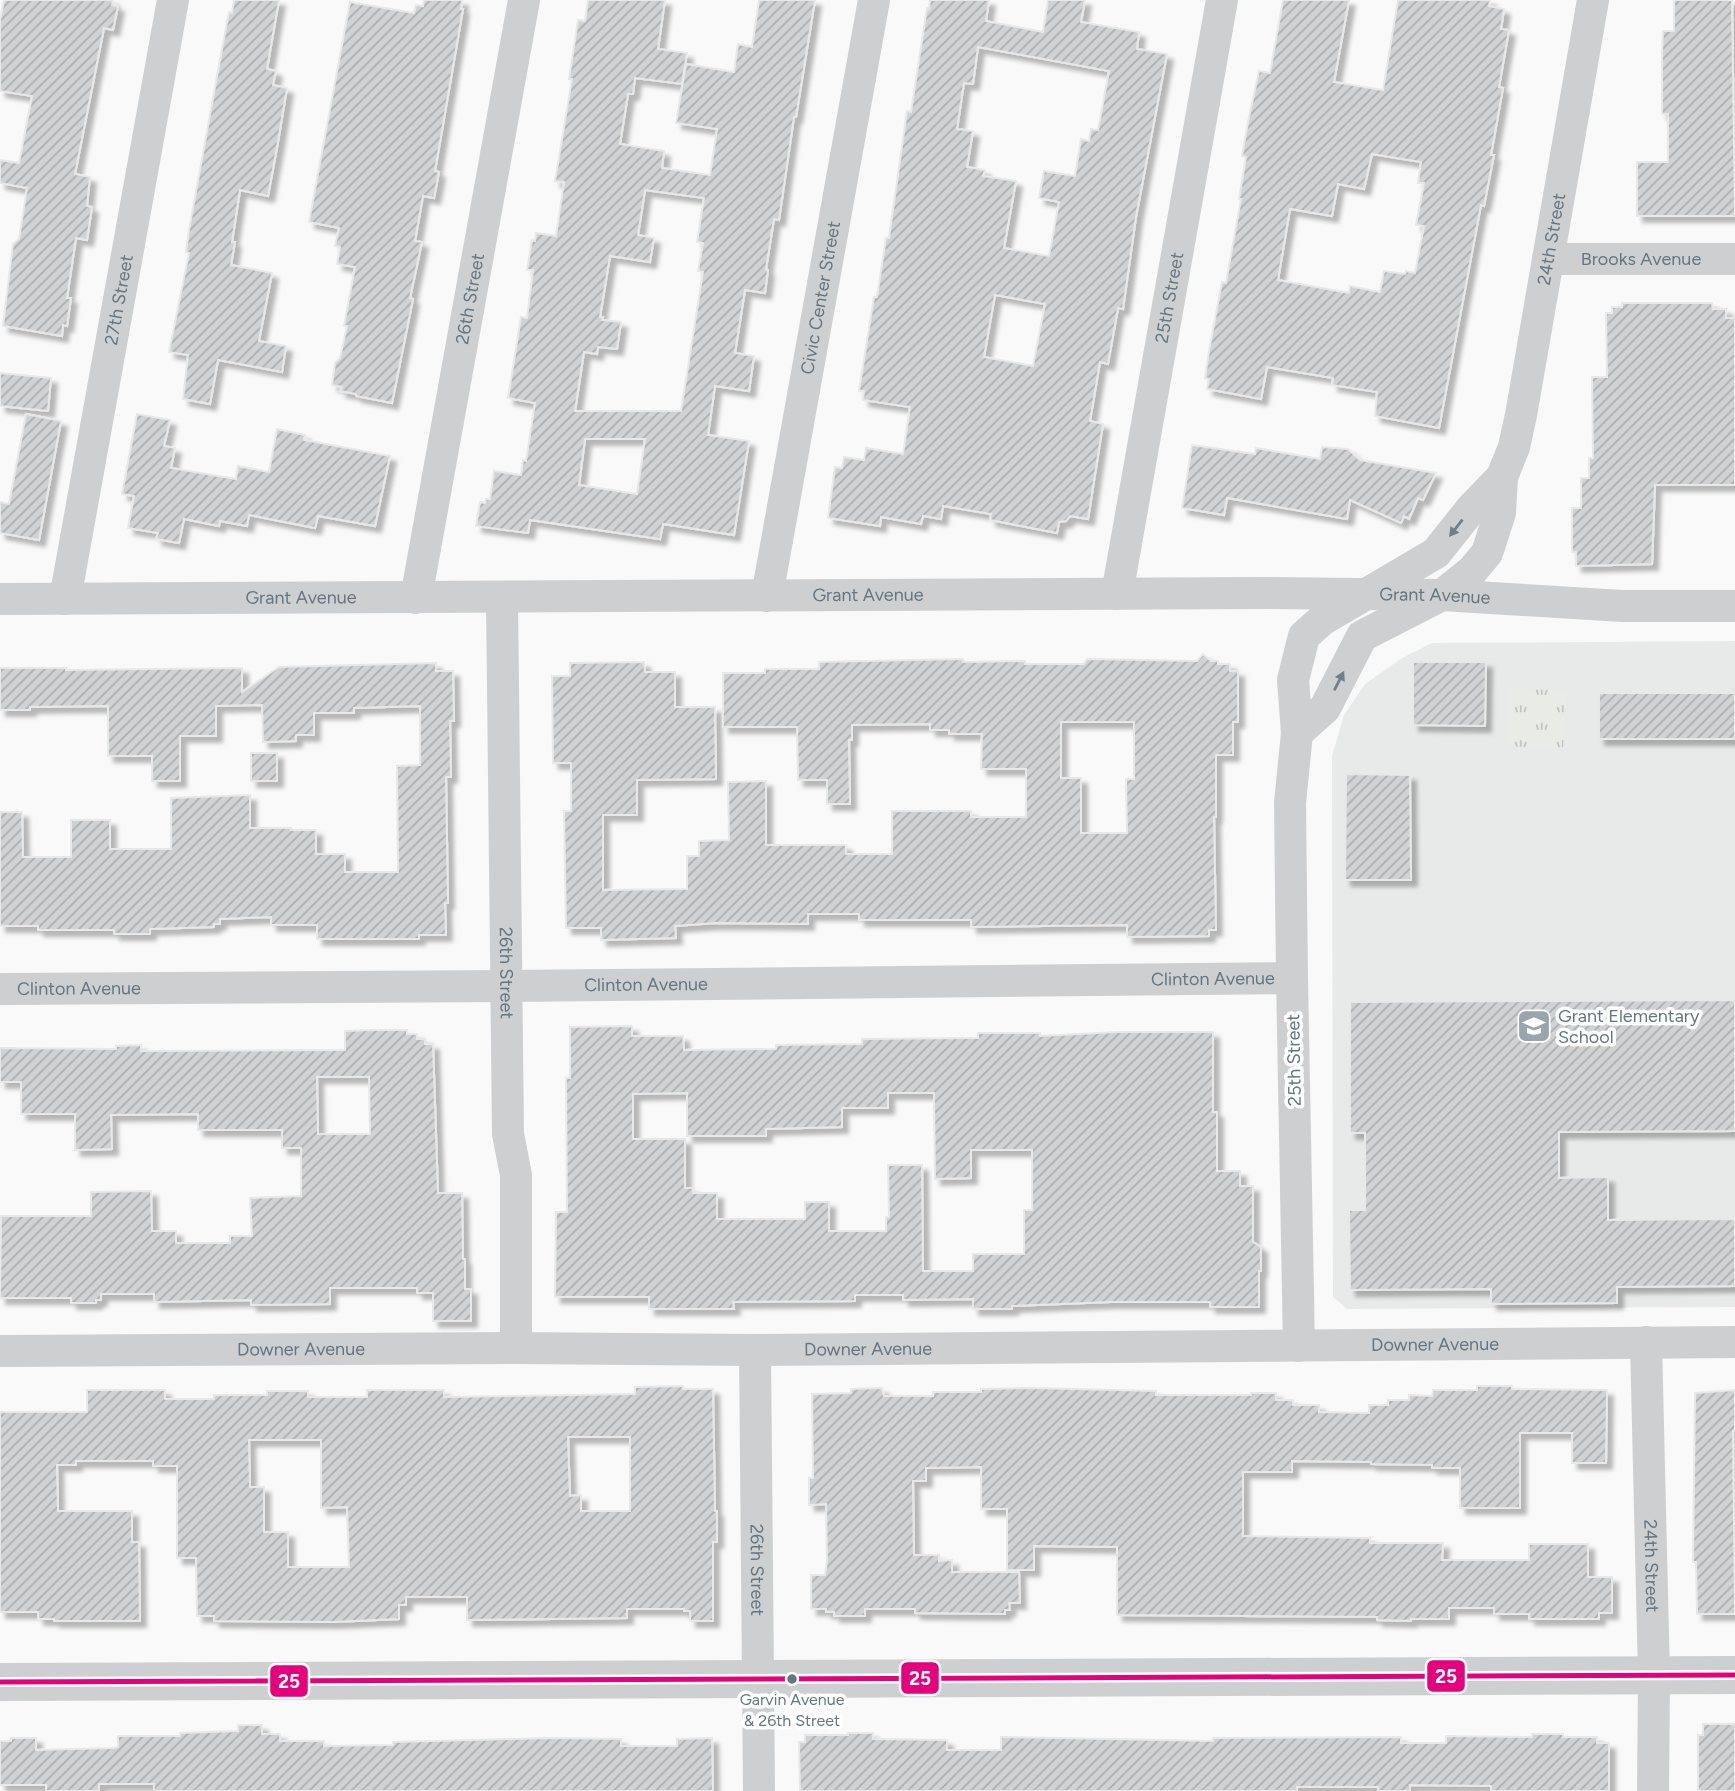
<svg xmlns="http://www.w3.org/2000/svg" width="1735" height="1791" font-family="Figtree,sans-serif">
<defs>
<pattern id="park-tufts" width="24" height="20" patternUnits="userSpaceOnUse" patternTransform="scale(1.75)"><rect width="24" height="20" fill="#e8ebe6"/><path d="M3 7l-1-3M5 7V3M7 7l1-3M15 17l-1-3M17 17v-4M19 17l1-3" fill="none" stroke="#c0c3c0"/></pattern>
<pattern id="building-hatch" width="6" height="6" patternUnits="userSpaceOnUse" patternTransform="scale(1.75)"><rect width="6" height="6" fill="#d0d2d3"/><path d="M-1 1l2-2M0 6l6-6M5 7l2-2" fill="none" stroke="#acafb1"/></pattern>
<filter id="shadow"><feDropShadow dx="6" dy="6" stdDeviation="2" flood-color="#0004"/></filter>
</defs>
<rect width="100%" height="100%" fill="#f9f9f9"/>
<polygon fill="#e8e9e9" points="1735,641 1735,1307 1347,1309 1333,1297 1332,756 1344,715 1365,684 1402,658 1432,643"/>
<polygon fill="url(#park-tufts)" points="1509,688 1567,691 1563,749 1506,746"/>
<g fill="url(#building-hatch)" stroke="#e8e8e8" stroke-width="2" fill-rule="evenodd" filter="url(#shadow)">
<polygon points="4,0 113,0 112,5 118,6 113,30 104,28 75,174 90,177 87,206 92,207 87,240 76,238 67,298 71,298 67,326 63,325 62,336 3,326 13,244 19,239 27,188 0,183 0,160 19,163 32,96 0,91 0,20"/>
<polygon points="234,0 279,0 267,69 276,71 273,85 287,88 278,142 268,196 240,190 232,242 235,242 231,265 272,273 259,341 286,346 282,372 218,360 210,404 183,399 188,355 169,352 189,253 186,252 189,230 222,49 229,12 232,13"/>
<polygon points="424,0 462,0 461,9 463,9 435,171 439,172 434,198 423,196 415,241 422,242 410,298 413,299 392,403 356,396 356,394 340,391 342,387 332,385 335,363 340,358 347,326 344,326 355,267 337,264 340,247 335,246 339,228 309,222 350,2 414,13 416,5 423,6"/>
<path d="M588 0H665L658 49 687 53 682 84 635 78 633 94H628L620 144 664 151 662 168 710 175 717 129 676 123 686 64 734 72 738 44 752 47 759 0H815L796 117H794L779 220 774 219 766 269 768 270 765 293 745 290 735 353 754 356 749 391 715 386 708 435 749 441 734 535 663 524 660 539 530 520 528 533 476 526 480 502 485 503 486 499H490L494 471 521 475 523 460 526 461 535 403 508 398 521 317 527 318 533 270H527L532 240 535 241 536 233 556 236 564 182 555 181 572 79H569L578 20 585 21ZM645 190 704 198 697 242 703 243 698 271 703 272 681 411H575L584 352 597 354 598 347 617 349 621 322 602 320 603 317H600L610 256 650 262 654 238 638 235ZM585 439H645L637 494 579 485Z"/>
<path d="M930 0H989L986 21 1043 32 1048 0H1085L1081 22 1139 32 1137 49 1167 54 1136 217 1123 309 1118 308 1108 364 1100 362 1090 421 1103 424 1088 519 1070 516 1066 521 1059 522 1057 533 990 520 991 514 943 506 941 519 923 516 921 524 881 517 880 526 828 518 835 467 842 468 844 457 864 460 866 448 903 454 910 407 863 400 864 391H859L874 297H877L886 238H889L907 111 911 112 927 8 929 9ZM978 47 1109 71 1098 130 1091 129 1089 141 1081 139 1075 176 1044 171 1039 198 1059 202 1049 256 1004 248 1016 181 983 176 985 170 967 167 973 131 957 129 964 83 973 84ZM995 295 1045 304 1033 366 984 357Z"/>
<path d="M1283 0H1349L1334 82 1383 90 1398 0H1490L1489 6 1504 9 1501 29 1509 30 1499 87 1503 88 1491 155H1494L1484 206 1481 205 1439 428 1375 416 1377 392 1332 385 1333 378 1267 367 1261 399 1207 389 1209 379 1205 378 1209 351 1222 282 1226 283 1241 199H1239L1246 157 1242 156 1248 122 1259 71 1270 73ZM1372 154 1421 162 1418 183H1424L1416 225 1424 226 1415 273 1406 271 1405 274 1384 271 1380 292 1350 286 1349 293 1278 280 1290 209 1332 216 1338 184 1364 189Z"/>
<polygon points="1674,0 1732,0 1735,216 1637,216 1637,162 1668,162 1668,114 1662,114 1662,54 1663,31 1674,31"/>
<polygon points="1622,303 1712,303 1713,309 1726,309 1726,318 1735,318 1735,485 1655,485 1652,564 1576,566 1576,552 1572,552 1572,508 1581,508 1581,478 1589,478 1589,458 1593,458 1592,377 1607,377 1606,313 1612,313 1612,307 1622,307"/>
<polygon points="0,373 51,378 48,411 0,406"/>
<polygon points="26,414 61,421 39,540 0,533 0,502 9,504"/>
<polygon points="137,414 170,420 164,446 175,448 171,468 236,479 238,466 269,472 277,429 305,435 304,440 390,456 375,526 318,516 315,528 249,515 247,526 220,521 219,526 184,519 179,543 156,539 158,533 128,528 134,496 122,494"/>
<polygon points="1192,445 1255,454 1256,448 1320,459 1322,447 1348,449 1360,460 1436,473 1423,500 1418,498 1409,519 1404,516 1401,523 1350,500 1347,519 1227,498 1224,515 1182,508"/>
<path d="M1203 654 1211 661H1218V664H1230V671H1238V722H1233V755H1216V817H1214L1216 930H1209V936L1127 937V925L971 927V920H859V914H808V924L716 923 675 926 676 938 601 940V928H566L564 811H571V763H553L552 676H570V663L644 662 645 672H675V707H715L716 779 637 780V815H603V890L687 889V856H699V841L729 840 728 782 766 781V845H846V854H892V811H971V817H1026V769H981L982 734H949V730H930V724L852 725V740H849L850 804H827V780H798L797 727H723V673H765V669H819V662L963 659V662L1025 661V664H1084L1087 659 1197 661ZM1061 722H1134V779H1126L1127 833H1081V778H1061Z"/>
<polygon points="1413,662 1486,662 1485,726 1413,725"/>
<polygon points="436,663 436,671 453,671 454,721 450,721 451,777 446,777 448,903 445,903 446,935 419,935 419,939 317,939 317,925 271,925 271,917 220,919 220,924 214,924 214,927 150,929 150,934 114,934 114,930 38,930 38,926 0,926 0,812 22,812 23,857 71,857 71,820 110,820 110,849 171,849 171,798 250,795 250,828 291,828 291,830 316,830 316,854 345,854 345,872 398,872 397,766 420,765 420,706 354,708 354,713 314,713 314,735 296,735 296,741 263,742 262,705 216,706 216,736 180,736 180,781 152,781 152,756 108,756 108,706 30,707 30,710 0,710 0,668 66,668 66,670 242,668 242,692 279,667"/>
<rect x="1599" y="693" width="136" height="46"/>
<rect x="251" y="753" width="26" height="28"/>
<polygon points="1346,774 1410,775 1411,880 1345,880"/>
<polygon points="1735,1000 1735,1131 1559,1132 1559,1178 1608,1177 1608,1220 1735,1219 1735,1286 1617,1287 1617,1303 1491,1304 1491,1289 1350,1290 1349,1210 1365,1210 1365,1133 1350,1133 1350,1002"/>
<path d="M632 1026V1036H683L684 1050 776 1049V1045L862 1044V1039L978 1038V1033H1040V1036L1118 1032H1213V1112H1217V1171H1240V1186H1253V1242L1261 1247V1271H1259V1307H1210V1302H1110L1012 1306V1309H973V1299L903 1300V1295H855V1301L733 1302 734 1309H649V1297H555L556 1212H567L566 1078H570V1027ZM687 1093V1136H766V1129L842 1127V1108H888V1093H934L935 1179 971 1178V1150H1032V1210H1024V1254H973V1271H923L922 1165H888L889 1217H886V1231H829V1202H805V1219H717V1193H693V1188H685V1139H633V1094Z"/>
<path d="M371 1030H407V1034H417V1039H425V1044H433L438 1193H462L463 1259H465V1289H471V1321H433V1293H417V1288H330V1304L251 1305V1300L154 1302V1294H101V1300H96V1303H71V1298H0L1 1216H91V1192L151 1191 152 1231H176V1243H230V1236H252L250 1198 301 1196V1148H282V1130H198V1114L111 1115 112 1149 75 1150V1114H21V1082H0V1048L116 1049V1046L141 1045V1051L345 1050V1031ZM317 1077H369L370 1134H318Z"/>
<path d="M683 1386V1389H713L715 1511H717V1542H713V1621H690V1611H684V1609H627V1618L467 1620V1597H406V1605H399V1619L333 1622 214 1621V1616H197L196 1558H177V1466H153V1461H76V1465H57L58 1511H132V1542H139L140 1621H54V1619H38V1612H0V1412H87V1390H165V1399H214V1395H267V1391H308V1397H367V1390H444V1397L635 1394V1387ZM568 1437H630V1511H581V1495L570 1496ZM249 1440H321V1508L347 1507 349 1567H288V1532H264V1487H250Z"/>
<polygon points="1477,1386 1512,1386 1512,1389 1607,1390 1606,1463 1572,1463 1572,1433 1520,1433 1520,1508 1460,1508 1460,1468 1432,1468 1432,1465 1371,1464 1371,1462 1292,1461 1292,1472 1243,1472 1243,1536 1370,1538 1370,1543 1443,1543 1442,1560 1529,1560 1529,1544 1588,1544 1588,1577 1612,1577 1612,1613 1599,1613 1599,1619 1529,1619 1529,1614 1494,1614 1494,1608 1449,1608 1449,1619 1411,1619 1411,1621 1377,1620 1377,1617 1117,1615 1117,1547 1034,1546 1034,1570 1007,1570 1007,1509 981,1509 981,1467 926,1468 926,1481 913,1481 914,1555 939,1555 939,1561 952,1560 952,1572 1019,1572 1020,1603 1009,1603 1010,1610 1005,1610 1005,1614 915,1613 915,1609 865,1609 865,1616 834,1616 834,1612 826,1612 826,1609 811,1609 811,1575 825,1575 827,1561 826,1504 809,1505 809,1478 813,1478 812,1394 851,1393 851,1389 882,1388 884,1396 933,1396 933,1392 981,1392 981,1389 1031,1388 1156,1391 1156,1395 1251,1395 1251,1393 1276,1393 1276,1400 1293,1400 1293,1405 1319,1405 1319,1412 1369,1413 1369,1405 1388,1405 1388,1400 1409,1400 1409,1395 1432,1396 1433,1390 1477,1390"/>
<polygon points="1735,1390 1735,1431 1733,1431 1735,1614 1697,1614 1696,1562 1693,1562 1695,1393"/>
<polygon points="1703,1724 1735,1724 1735,1791 1698,1791 1698,1735 1703,1735"/>
<polygon points="238,1725 262,1725 262,1734 280,1734 280,1741 324,1741 324,1746 393,1745 393,1742 549,1738 621,1739 621,1746 677,1746 677,1739 712,1738 713,1791 154,1791 154,1784 99,1784 99,1791 46,1791 46,1785 0,1785 0,1741 11,1741 11,1738 36,1738 36,1750 114,1748 118,1747 118,1736 180,1736 180,1733 238,1731"/>
<polygon points="848,1733 873,1733 873,1739 947,1740 947,1750 1001,1750 1001,1737 1213,1741 1213,1738 1401,1737 1401,1743 1446,1743 1446,1736 1532,1737 1532,1734 1563,1734 1563,1737 1597,1737 1597,1743 1609,1743 1609,1791 1491,1791 1491,1786 1410,1785 1410,1791 1378,1791 1378,1787 1297,1787 1297,1791 800,1791 799,1742 805,1742 805,1735 848,1735"/>
</g>
<g fill="none" stroke-linecap="round" stroke-linejoin="round">
<g stroke="#cecfd0" stroke-width="32">
<path id="s1" d="M1548 259H1735"/>
<path id="s2" d="M1117 594 1222 0"/>
<path id="s3" d="M767 596 874 0"/>
<path id="s4" d="M502 597 508 1134 516 1175V1348"/>
<path id="s5" d="M416 598 524 0"/>
<path id="s6" d="M0 599 1262 593 1442 595 1623 606H1735"/>
<path id="s7" d="M65 599 173 0"/>
<path id="s8" d="M1297 733 1325 708 1362 636 1442 595 1472 571 1487 553 1500 513 1502 477 1514 447 1521 415 1593 0"/>
<path id="s9" d="M0 989 508 986 1292 978"/>
<path id="s10" d="M1646 1342 1654 1676 1653 1791"/>
<polyline points="1299,1346 1292,978 1290,803 1297,733 1293,680 1304,636 1322,620 1436,553 1471,509 1502,477"/>
<path id="s11" d="M755 1350 759 1791"/>
<path id="s12" d="M0 1351 516 1348 755 1350 1735 1342"/>
</g>
<polyline stroke="#cecfd0" stroke-width="38" points="0,1682 1735,1675"/>
<g stroke="#fff" stroke-width="10">
<polyline id="bus-1" points="0,1682 1735,1675"/>
</g>
<use href="#bus-1" stroke="#e5007d" stroke-width="5"/>
</g>
<defs><path id="oneway-solid" d="M-6-.8H1V-3.2L6.5 0L1 3.2V.8H-6Z" transform="scale(1.75)"/></defs>
<g fill="#707f8b">
<use href="#oneway-solid" transform="translate(1456 528) rotate(128)"/>
<use href="#oneway-solid" transform="translate(1339 681) rotate(-63)"/>
</g>
<defs>
<g id="school-square" transform="scale(1.75)"><rect x="-9" y="-9" width="18" height="18" rx="4" fill="#99a4ac" stroke="#fff"/><path d="M0-5L7-2L0 1L-7-2ZM-4 1L0 2.5L4 1V4Q0 6-4 4Z" fill="#fff"/></g>
</defs>
<g fill-rule="evenodd">
<use href="#school-square" x="1534" y="1026"/>
</g>
<circle fill="#657683" stroke="#fff" stroke-width="2.5" cx="792" cy="1679" r="6"/>
<g text-anchor="middle" dominant-baseline="central" stroke-width="7" stroke-linejoin="round" paint-order="stroke">
<g font-size="16" fill="#657683" stroke="#fff">
<text x="792" y="1699">Garvin Avenue<tspan x="792" dy="21">&amp; 26th Street</tspan></text>
</g>
<g font-size="18" fill="#657683" stroke="#fff">
<text stroke="none"><textPath href="#s8" startOffset="592">24th Street</textPath></text>
<text stroke="none"><textPath href="#s1" startOffset="93">Brooks Avenue</textPath></text>
<text stroke="none"><textPath href="#s2" startOffset="301">25th Street</textPath></text>
<text stroke="none"><textPath href="#s3" startOffset="303">Civic Center Street</textPath></text>
<text stroke="none"><textPath href="#s7" startOffset="304">27th Street</textPath></text>
<text stroke="none"><textPath href="#s5" startOffset="304">26th Street</textPath></text>
<text stroke="none"><textPath href="#s6" startOffset="868">Grant Avenue</textPath></text>
<text stroke="none"><textPath href="#s6" startOffset="1435">Grant Avenue</textPath></text>
<text stroke="none"><textPath href="#s6" startOffset="301">Grant Avenue</textPath></text>
<text stroke="none"><textPath href="#s4" startOffset="376">26th Street</textPath></text>
<text stroke="none"><textPath href="#s9" startOffset="1213">Clinton Avenue</textPath></text>
<text stroke="none"><textPath href="#s9" startOffset="646">Clinton Avenue</textPath></text>
<text stroke="none"><textPath href="#s9" startOffset="79">Clinton Avenue</textPath></text>
<text transform="translate(1294 1060) rotate(-91)">25th Street</text>
<text stroke="none"><textPath href="#s12" startOffset="1435">Downer Avenue</textPath></text>
<text stroke="none"><textPath href="#s12" startOffset="301">Downer Avenue</textPath></text>
<text stroke="none"><textPath href="#s12" startOffset="868">Downer Avenue</textPath></text>
<text stroke="none"><textPath href="#s10" startOffset="224">24th Street</textPath></text>
<text stroke="none"><textPath href="#s11" startOffset="220">26th Street</textPath></text>
</g>
<g font-size="18" fill="#657683" stroke="#fff" text-anchor="start">
<text x="1558" y="1016">Grant Elementary<tspan x="1558" dy="21">School</tspan></text>
</g>
</g>
<g stroke="#fff" stroke-width="2.5">
<rect x="1426" y="1659" width="40" height="34" rx="7" fill="#e5007d"/>
<rect x="900" y="1661" width="40" height="34" rx="7" fill="#e5007d"/>
<rect x="269" y="1664" width="40" height="34" rx="7" fill="#e5007d"/>
</g>
<g font-size="19" text-anchor="middle" font-weight="bold" fill="#fff">
<text x="1446" y="1683">25</text>
<text x="920" y="1685">25</text>
<text x="289" y="1688">25</text>
</g>
</svg>
